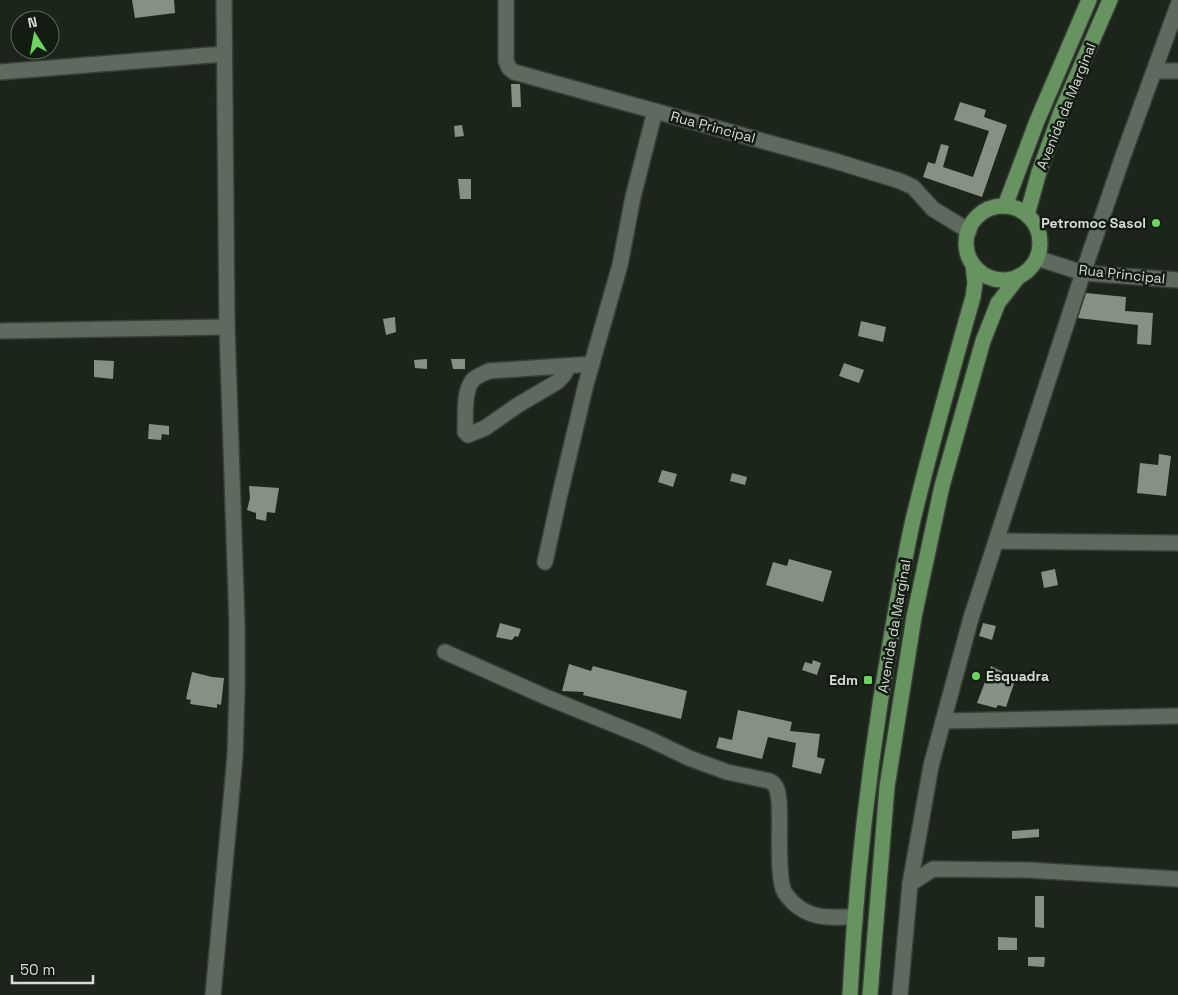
<svg xmlns="http://www.w3.org/2000/svg" width="1178" height="995" font-family="'Space Grotesk',sans-serif">
<rect width="100%" height="100%" fill="#1c251a"/>
<g fill="#859183">
<polygon points="132,0 174,0 175,13 135,18"/>
<polygon points="511,84 520,84 521,107 512,107"/>
<polygon points="960,102 986,110 984,117 1007,125 982,197 923,177 928,162 935,164 941,144 949,146 943,167 973,177 989,131 954,120"/>
<polygon points="462,125 464,136 455,137 454,126"/>
<polygon points="458,179 471,179 471,199 460,199"/>
<polygon points="1086,293 1126,297 1125,311 1153,313 1151,345 1137,344 1138,325 1078,318"/>
<polygon points="395,317 396,332 386,335 383,319"/>
<polygon points="861,321 886,327 883,342 858,336"/>
<polygon points="427,359 427,369 415,368 414,360"/>
<polygon points="451,359 465,359 465,369 453,369"/>
<polygon points="94,360 114,361 113,379 94,377"/>
<polygon points="844,363 864,370 859,383 839,376"/>
<polygon points="149,424 169,426 169,435 162,434 161,440 148,439"/>
<polygon points="1159,454 1171,456 1166,496 1137,493 1140,463 1158,465"/>
<polygon points="662,470 677,474 673,487 658,482"/>
<polygon points="732,473 747,477 745,485 730,481"/>
<polygon points="249,486 279,488 275,513 267,512 266,521 256,519 256,513 247,510 250,498"/>
<polygon points="789,559 832,571 823,602 766,585 773,562 787,566"/>
<polygon points="1055,569 1058,585 1044,588 1041,572"/>
<polygon points="500,623 521,629 518,637 515,636 512,640 496,637"/>
<polygon points="983,623 996,626 992,640 979,636"/>
<polygon points="813,660 821,663 817,675 802,670 805,662 812,664"/>
<polygon points="569,664 591,671 593,666 687,691 681,719 583,695 584,692 562,691"/>
<polygon points="991,666 1003,672 1017,675 1006,707 998,705 996,708 977,703"/>
<polygon points="192,672 212,677 224,678 221,705 217,704 217,708 190,704 191,700 186,699"/>
<polygon points="738,710 792,722 790,731 820,734 817,757 825,759 821,774 792,767 796,743 768,737 762,759 716,748 719,737 732,740"/>
<polygon points="1039,829 1039,837 1012,839 1012,831"/>
<polygon points="1035,896 1044,896 1044,928 1035,927"/>
<polygon points="998,937 1017,938 1017,950 998,950"/>
<polygon points="1028,957 1045,957 1044,967 1028,966"/>
</g>
<g fill="none" stroke-linecap="round" stroke-linejoin="round">
<g stroke="#383f37" stroke-width="18">
<g id="minor">
<polyline points="506,0 506,61 509,68 514,72 835,161 900,181 913,187 933,209 969,231"/>
<polyline points="1155,71 1178,71"/>
<polyline points="0,72 224,54"/>
<polyline points="1037,258 1083,273 1178,280"/>
<polyline points="0,331 227,327"/>
<path d="M569 366 563 376 557 382 518 405 485 428 468 435 465 432C466 417 463 394 472 381 476 376 483 374 489 371L592 364"/>
<polyline points="996,541 1178,543"/>
<polyline points="545,562 559,498 586,384 620,265 633,197 655,111"/>
<path d="M445 652 546 697 647 738 689 758 727 772 770 781C778 786 778 793 779 801 781 822 776 879 785 893 793 905 805 913 819 916 830 918 843 917 854 917"/>
<polyline points="943,721 1178,716"/>
<polyline points="910,884 933,869 1028,870 1178,879"/>
<polyline points="213,995 235,756 237,690 237,625 227,327 224,0"/>
<polyline points="900,995 910,884 931,766 971,618 1083,273 1123,156 1178,5"/>
</g>
</g>
<g stroke="#383f37" stroke-width="18">
<g id="major">
<polyline points="1005,206 1037,121 1089,0"/>
<circle cx="1003" cy="243" r="37"/>
<polyline points="1027,215 1039,172 1061,112 1110,0"/>
<path d="M850 995C856 875 870 756 891 638 898 599 904 559 913 520 931 445 952 371 973 297L975 283 973 265"/>
<polyline points="870,995 887,787 914,617 942,486 983,341 998,303 1019,276"/>
</g>
</g>
<use href="#minor" stroke="#5f6a5e" stroke-width="15"/>
<use href="#major" stroke="#679360" stroke-width="15"/>
</g>
<g fill="#6ed360" stroke="#121c11" stroke-width="2">
<circle cx="1156" cy="223" r="5"/>
<circle cx="976" cy="676" r="5"/>
<rect x="863" y="675" width="10" height="10" rx="2.5"/>
</g>
<g text-anchor="middle" dominant-baseline="central" stroke-width="5" stroke-linejoin="round" paint-order="stroke">
<g font-size="14" fill="#d6dcd5" stroke="#121c11">
<text transform="translate(1066 106) rotate(-68)">Avenida da Marginal</text>
<text transform="translate(713 127) rotate(15)">Rua Principal</text>
<text transform="translate(1122 274) rotate(6)">Rua Principal</text>
<text transform="translate(894 626) rotate(-80)">Avenida da Marginal</text>
</g>
<g font-size="14" font-weight="bold" fill="#d6dcd5" stroke="#121c11" text-anchor="end">
<text x="1146" y="223">Petromoc Sasol</text>
<text x="986" y="676" text-anchor="start">Esquadra</text>
<text x="858" y="680">Edm</text>
</g>
</g>
<g transform="translate(35 35) rotate(349)"><circle r="24" fill="#121c11" stroke="#60695f"/>
<path d="M0-4L9 19L0 12L-9 19Z" fill="#6ed360"/>
<text y="-8" font-size="14" font-weight="bold" text-anchor="middle" fill="#d6dcd5">N</text>
</g>
<path d="M12 975v8h81v-8" fill="none" stroke="#d6dcd5" stroke-width="2.5"/>
<text x="20" y="975" font-size="15" fill="#d6dcd5" stroke="#121c11" stroke-width="4" paint-order="stroke">50 m</text>
</svg>
